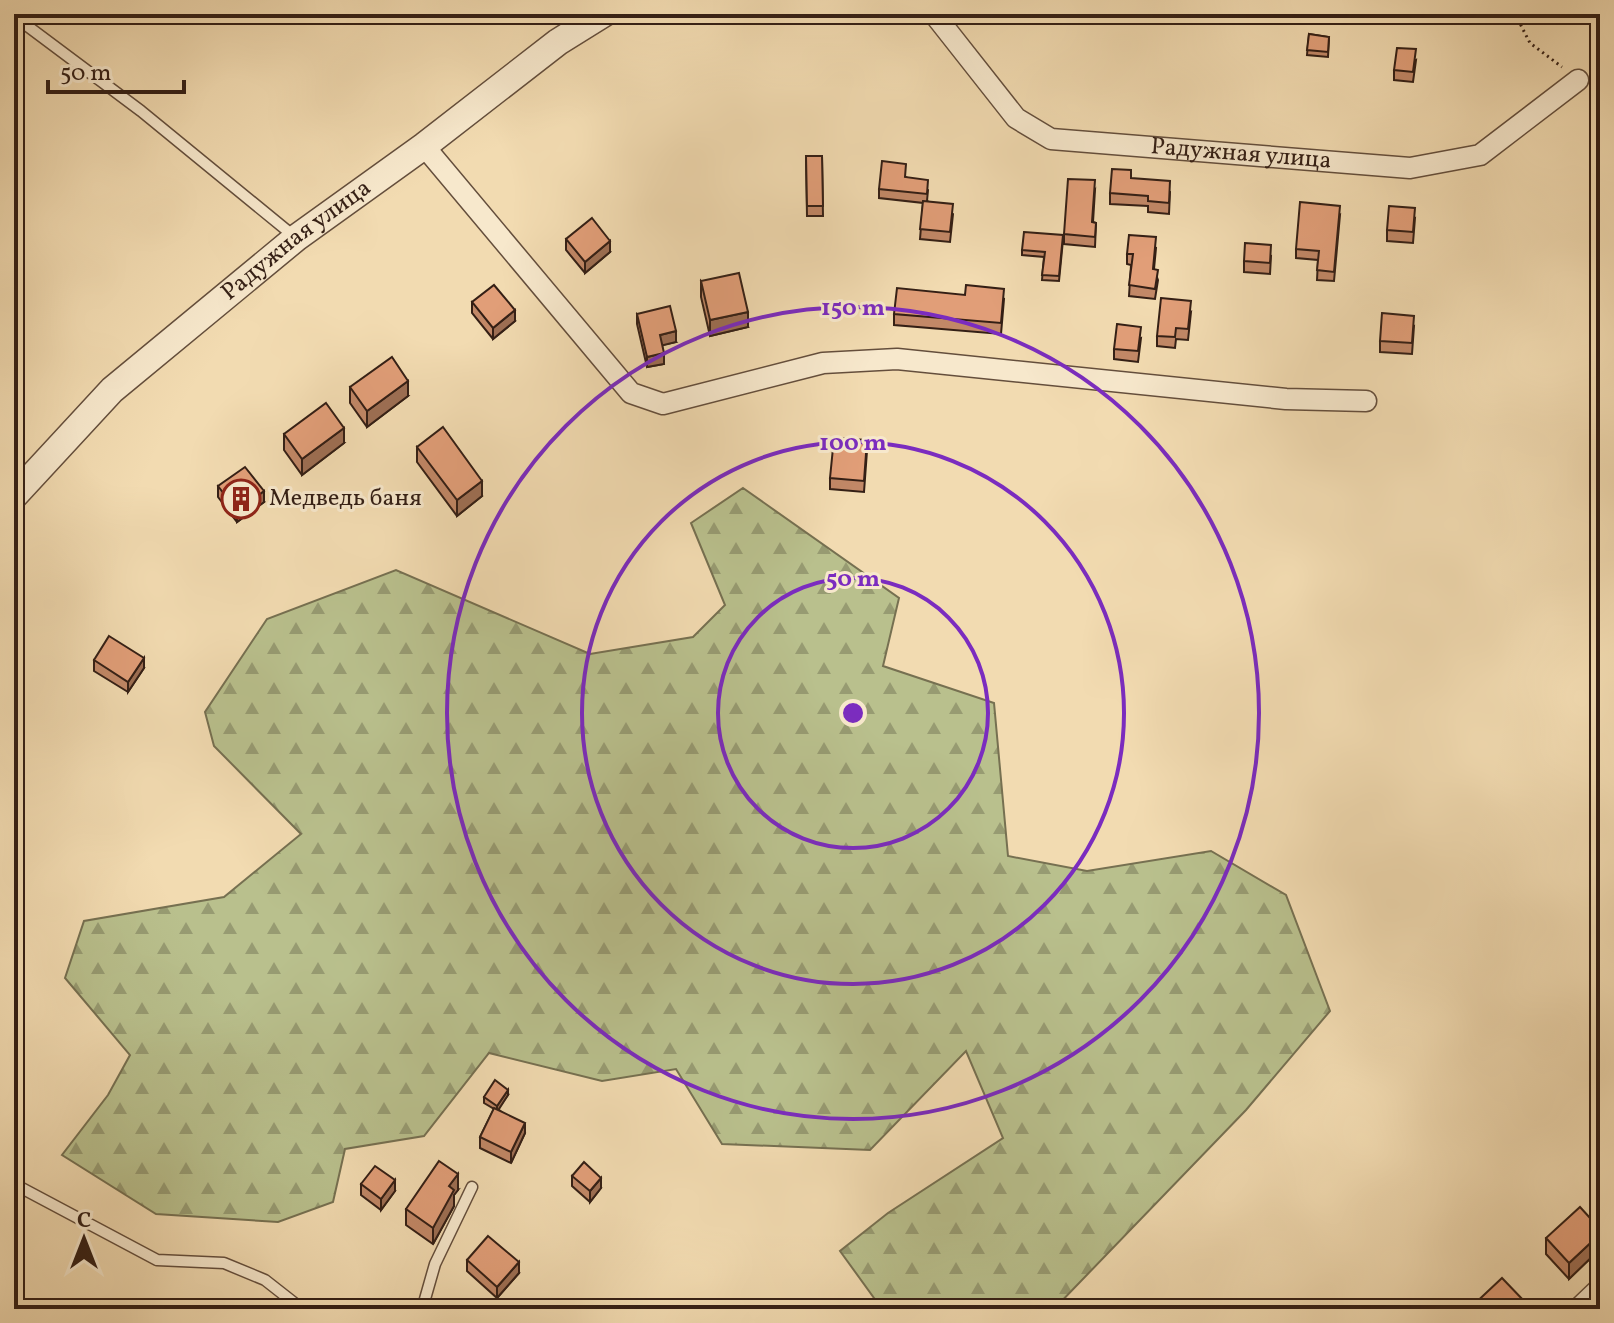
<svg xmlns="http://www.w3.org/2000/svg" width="1614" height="1323" font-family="Vollkorn,serif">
<defs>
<pattern id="forest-firs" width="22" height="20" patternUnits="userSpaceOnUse" patternTransform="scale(2)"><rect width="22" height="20" fill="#b9c08d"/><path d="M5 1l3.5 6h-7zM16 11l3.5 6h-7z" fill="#979b72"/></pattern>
</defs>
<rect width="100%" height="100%" fill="#f2dbb1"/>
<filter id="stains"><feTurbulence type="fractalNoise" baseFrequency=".0025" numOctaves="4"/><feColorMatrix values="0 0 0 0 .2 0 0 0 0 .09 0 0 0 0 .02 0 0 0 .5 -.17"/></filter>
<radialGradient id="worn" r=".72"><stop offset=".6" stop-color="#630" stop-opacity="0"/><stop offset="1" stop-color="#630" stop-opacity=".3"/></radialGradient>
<polygon fill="url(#forest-firs)" stroke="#767051" stroke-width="2" points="743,488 899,598 883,666 994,703 1008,856 1087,871 1211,851 1286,895 1330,1011 1246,1110 1054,1309 882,1309 840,1251 888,1213 1003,1138 966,1051 870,1150 722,1144 676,1069 602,1081 489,1053 424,1136 345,1149 333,1202 278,1222 156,1214 62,1155 108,1095 130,1055 65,978 84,921 224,897 301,834 214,746 205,712 267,619 396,570 590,654 693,637 725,605 691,523"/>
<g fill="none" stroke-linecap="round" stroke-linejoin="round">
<g stroke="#644e3c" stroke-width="13">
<g id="service">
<polyline points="14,16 141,111 295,237"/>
<polyline points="14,1184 157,1260 224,1263 265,1280 302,1309"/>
<polyline points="429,1309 425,1299 435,1264 472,1187"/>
</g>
</g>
<g stroke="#644e3c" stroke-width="23">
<g id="minor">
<path id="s1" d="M934 14 1016 118 1051 139 1410 168 1480 155 1578 80"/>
<polyline points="424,146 631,393 663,404 823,363 897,359 1286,399 1366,401"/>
<polyline points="1578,1309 1600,1288"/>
</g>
</g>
<g stroke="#644e3c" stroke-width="29">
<g id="tertiary">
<path id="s2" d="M14 496 112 390 296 238 424 146 558 42 603 14"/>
</g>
</g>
<polyline stroke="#341f15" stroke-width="3" stroke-dasharray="2 4" stroke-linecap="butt" points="1515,14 1530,43 1562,67"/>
<use href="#service" stroke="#f7e8cc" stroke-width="10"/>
<use href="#minor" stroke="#f7e8cc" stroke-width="20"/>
<use href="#tertiary" stroke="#f7e8cc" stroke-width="26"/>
</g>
<g fill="#c28867" stroke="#341f15" stroke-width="2">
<polygon points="1309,34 1329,37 1328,57 1307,55"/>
<polygon points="1416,60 1413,82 1394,80 1394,70"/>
<polygon points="806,156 822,156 823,216 807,216"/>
<polygon points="906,177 928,190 927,201 953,214 950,242 920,239 923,203 879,198 879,189"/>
<polygon points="1131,179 1170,192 1169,214 1148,212 1148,206 1110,204 1110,193"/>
<polygon points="1095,190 1093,222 1096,223 1095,247 1064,244 1064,234"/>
<polygon points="1340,215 1334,281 1317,280 1318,260 1296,258 1296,249"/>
<polygon points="1415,218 1413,243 1387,241 1387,230"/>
<polygon points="566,239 610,252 585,273 566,250"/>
<polygon points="1063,240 1059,281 1042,280 1044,257 1022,255 1022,250"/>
<polygon points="1156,248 1154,269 1158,280 1155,299 1129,296 1131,265 1127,264 1127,254"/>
<polygon points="1271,256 1270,274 1244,272 1244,261"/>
<polygon points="701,281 748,327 710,336 701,297"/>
<polygon points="1004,299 1001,334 894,325 894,314"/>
<polygon points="472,302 515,321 493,339 472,313"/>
<polygon points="1191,312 1188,340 1176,339 1175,348 1157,346 1157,336"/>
<polygon points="637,314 676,342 662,345 664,364 647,367 637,324"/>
<polygon points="1414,326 1412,354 1380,352 1380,341"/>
<polygon points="1141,338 1138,362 1114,359 1114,349"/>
<polygon points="350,387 408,396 367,427 350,403"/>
<polygon points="284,434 344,443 302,475 284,450"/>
<polygon points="417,447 482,496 457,516 417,462"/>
<polygon points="867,451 864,492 830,489 830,478"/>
<polygon points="218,486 264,502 237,522 218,497"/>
<polygon points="94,660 144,668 128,692 94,671"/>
<polygon points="508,1095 498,1109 525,1133 511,1163 480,1148 480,1137 494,1109 484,1103 484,1097"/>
<polygon points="572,1176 601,1188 590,1202 572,1186"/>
<polygon points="361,1184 395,1191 381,1210 361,1195"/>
<polygon points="458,1190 454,1195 454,1206 433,1244 406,1225 406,1209"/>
<polygon points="1600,1229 1600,1249 1569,1279 1546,1254 1546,1238"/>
<polygon points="467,1260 519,1273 497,1298 467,1271"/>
</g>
<g fill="#9e6f54" stroke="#341f15" stroke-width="2">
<polygon points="610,241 610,252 585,273 585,262"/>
<polygon points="515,310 515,321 493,339 493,328"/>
<polygon points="748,312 748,327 710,336 710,320"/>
<polygon points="676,331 676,342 660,346 660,335"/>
<polygon points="664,353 664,364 647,367 647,357"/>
<polygon points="408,381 408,396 367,427 367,411"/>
<polygon points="344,428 344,443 302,475 302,459"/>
<polygon points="482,481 482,496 457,516 457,500"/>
<polygon points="264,491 264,502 237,522 237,511"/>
<polygon points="144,658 144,668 128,692 128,682"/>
<polygon points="508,1090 508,1095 497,1112 497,1106"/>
<polygon points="525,1123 525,1133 511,1163 511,1152"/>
<polygon points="458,1174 458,1190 454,1195 454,1206 433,1244 433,1228 449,1186"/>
<polygon points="601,1178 601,1188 590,1202 590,1191"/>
<polygon points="395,1180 395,1191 381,1210 381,1199"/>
<polygon points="1600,1234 1600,1249 1569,1279 1569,1263"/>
<polygon points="519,1262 519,1273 497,1298 497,1287"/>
</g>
<g fill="#e19e78" stroke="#341f15" stroke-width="2">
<polygon points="1309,34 1329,37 1328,52 1307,50"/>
<polygon points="1397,48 1416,49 1413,72 1394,70"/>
<polygon points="806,156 822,156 823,206 807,206"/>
<polygon points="882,161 906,164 905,177 928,180 927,194 879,189"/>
<polygon points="1112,169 1131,170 1131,178 1170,181 1169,203 1148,201 1148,196 1110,193"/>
<polygon points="1068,179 1095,180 1092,222 1096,223 1095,237 1064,234"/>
<polygon points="923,201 953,204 950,232 920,229"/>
<polygon points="1300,202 1340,206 1334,272 1317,270 1319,251 1296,249"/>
<polygon points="1389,206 1415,208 1413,232 1387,230"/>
<polygon points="592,218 610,241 585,262 566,239"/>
<polygon points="1024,232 1063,235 1059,276 1042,275 1045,252 1022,250"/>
<polygon points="1129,235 1156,237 1153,269 1158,270 1155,289 1129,285 1133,254 1127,254"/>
<polygon points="1245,243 1271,245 1270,263 1244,261"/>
<polygon points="739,273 748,312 710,320 701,281"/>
<polygon points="494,285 515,310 493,328 472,302"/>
<polygon points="966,285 1004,289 1001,323 894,314 897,288 965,295"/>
<polygon points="1161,298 1191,301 1188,329 1176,328 1175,337 1157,336"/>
<polygon points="670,306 676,331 660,335 664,353 647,357 637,314"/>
<polygon points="1382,313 1414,316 1412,343 1380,341"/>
<polygon points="1117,324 1141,327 1138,351 1114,349"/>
<polygon points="392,357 408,381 367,411 350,387"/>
<polygon points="326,403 344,428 302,459 284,434"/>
<polygon points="443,427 482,481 457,500 417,447"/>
<polygon points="834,438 867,440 864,481 830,478"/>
<polygon points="245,467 264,491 237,511 218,486"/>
<polygon points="109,636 144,658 128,682 94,660"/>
<polygon points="495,1080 508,1090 497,1106 484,1097"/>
<polygon points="494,1108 525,1123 511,1152 480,1137"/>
<polygon points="439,1161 458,1174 449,1186 454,1190 433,1228 406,1209"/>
<polygon points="584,1162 601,1178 590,1191 572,1176"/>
<polygon points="375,1166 395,1180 381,1199 361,1184"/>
<polygon points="1580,1207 1600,1229 1600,1234 1569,1263 1546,1238"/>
<polygon points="488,1236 519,1262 497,1287 467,1260"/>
<polygon points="1502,1278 1525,1302 1518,1309 1469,1309"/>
<polygon points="594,1304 600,1309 590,1309"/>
</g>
<g fill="none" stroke="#7b2cbf" stroke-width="4">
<circle cx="853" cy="713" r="135"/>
<circle cx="853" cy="713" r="271"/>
<circle cx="853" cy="713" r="406"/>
</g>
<defs>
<g id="building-ring" transform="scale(2)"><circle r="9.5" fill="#f7e8cc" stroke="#8f2418" stroke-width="1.5"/><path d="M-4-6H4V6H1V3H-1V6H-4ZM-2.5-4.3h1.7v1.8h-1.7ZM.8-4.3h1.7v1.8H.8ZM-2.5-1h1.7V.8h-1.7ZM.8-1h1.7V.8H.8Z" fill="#8f2418"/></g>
</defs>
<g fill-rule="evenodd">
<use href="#building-ring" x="241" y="499"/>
</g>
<g text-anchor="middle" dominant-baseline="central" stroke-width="6" stroke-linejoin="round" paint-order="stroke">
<g font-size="24" fill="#341f15" stroke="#f7e8cc">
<text stroke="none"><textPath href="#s1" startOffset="364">Радужная улица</textPath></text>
<text stroke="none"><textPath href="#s2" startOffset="382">Радужная улица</textPath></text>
</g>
<g font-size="24" fill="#341f15" stroke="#f7e8cc" text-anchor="start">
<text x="269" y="499">Медведь баня</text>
</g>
</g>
<circle cx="853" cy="713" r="12" fill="#7b2cbf" stroke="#f7e8cc" stroke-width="4"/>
<g font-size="24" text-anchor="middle" font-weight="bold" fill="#7b2cbf" stroke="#f7e8cc" stroke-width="6" stroke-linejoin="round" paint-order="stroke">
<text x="853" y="315">150 m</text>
<text x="853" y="450">100 m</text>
<text x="853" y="586">50 m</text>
</g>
<rect width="1614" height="1323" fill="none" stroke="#f2dbb1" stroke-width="48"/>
<rect x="16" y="16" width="1582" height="1291" fill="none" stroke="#341f15" stroke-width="4"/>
<rect x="24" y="24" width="1566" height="1275" fill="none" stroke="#341f15" stroke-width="2"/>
<g transform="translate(84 1239)" stroke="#f7e8cc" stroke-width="6" paint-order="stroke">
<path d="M0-6L14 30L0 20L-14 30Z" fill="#341f15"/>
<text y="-12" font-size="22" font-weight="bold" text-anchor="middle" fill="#341f15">С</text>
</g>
<path d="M48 80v12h136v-12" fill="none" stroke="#341f15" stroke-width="4"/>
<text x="60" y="80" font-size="24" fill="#341f15" stroke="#f7e8cc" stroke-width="6" paint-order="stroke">50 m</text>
<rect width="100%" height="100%" filter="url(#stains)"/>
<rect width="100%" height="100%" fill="url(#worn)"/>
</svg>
